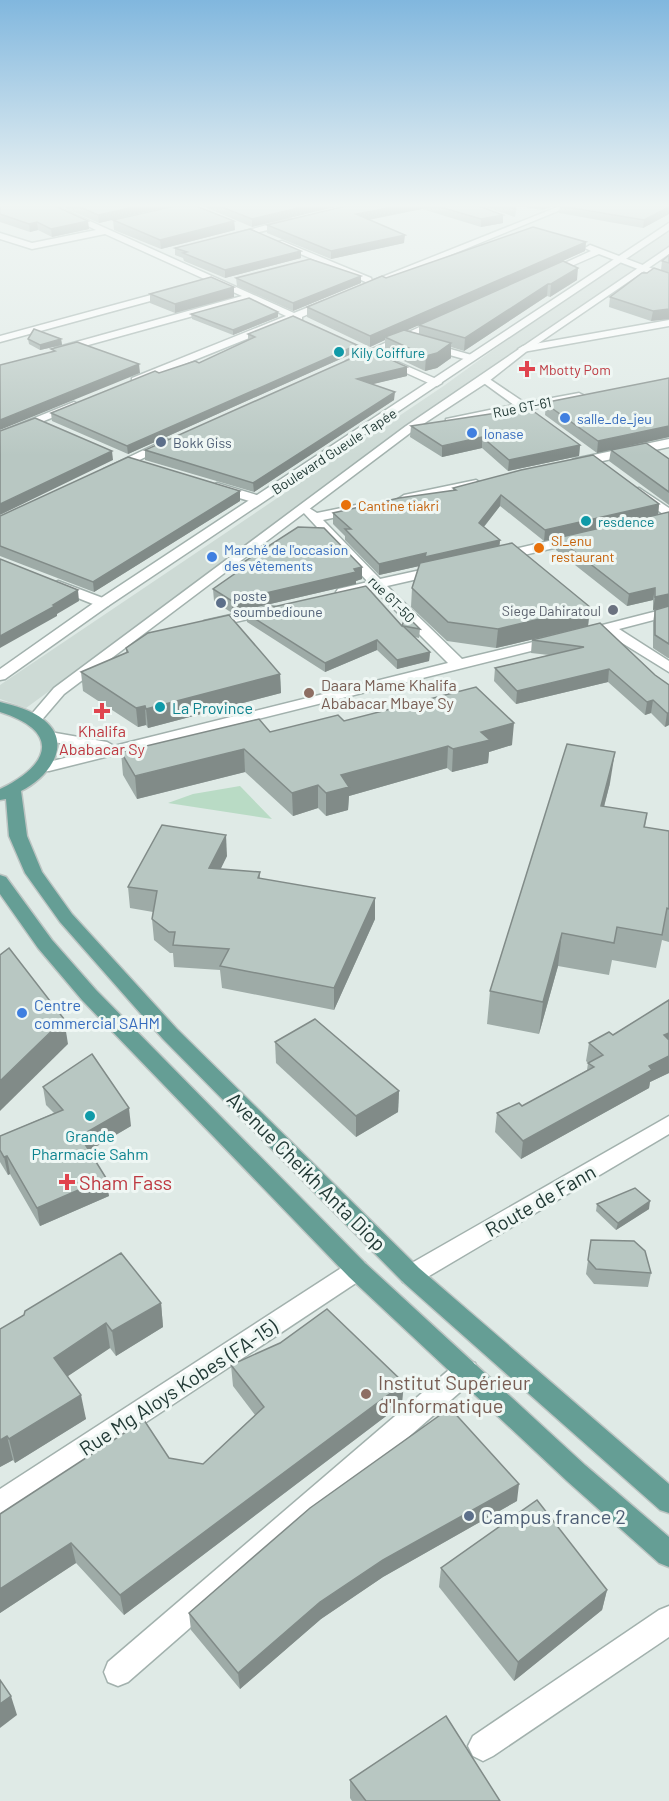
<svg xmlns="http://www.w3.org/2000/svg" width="669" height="1801" font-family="Barlow,sans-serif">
<rect width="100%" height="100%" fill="#dfeae6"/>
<polygon fill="#cddad5" points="669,226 669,248 410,428 26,708 0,699 0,685 445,385 620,258"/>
<polygon fill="#b9dbc5" points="240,786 272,819 168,803 193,794"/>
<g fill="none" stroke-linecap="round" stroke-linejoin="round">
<g stroke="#a2b1ad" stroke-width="3">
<g id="minor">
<polygon points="42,204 52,204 294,313 324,301 332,303 302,317 302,320 294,320 140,382 132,382 132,378 286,316 251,300 63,352 55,352 55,348 242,296 105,234 32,249 0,239 0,233 32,243 96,230"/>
<polygon points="565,204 575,204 375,286 275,243 282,241 371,278 372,281"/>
<polygon points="289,219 292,220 292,224 231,239 227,236"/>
<polygon points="590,245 669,275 669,281 599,254 551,275 543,273 591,251 585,248"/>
<polygon points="173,289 178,292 176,294 0,342 0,336"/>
<polygon points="437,319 446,321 355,363 347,363 346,361"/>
<polygon points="669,320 669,326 523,352 518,349 523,346"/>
<polygon points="429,343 475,356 476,358 471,361 425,348 424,346"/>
<polygon points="386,357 441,381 442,383 437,386 433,385 382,362 382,358"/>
<polygon points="485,376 525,403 579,393 585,396 579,399 532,409 531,412 521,411 446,423 446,419 514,405 481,381 480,379"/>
<polygon points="74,402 80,405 78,407 0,439 0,432"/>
<polygon points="167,439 173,443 171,445 114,472 106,472 104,469"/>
<polygon points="669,439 669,447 574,467 568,463 574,459"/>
<polygon points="476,480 482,484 480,487 404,503 398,499 404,495"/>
<polygon points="217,483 263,497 265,500 259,504 213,490 211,487"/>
<polygon points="639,488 669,508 669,518 635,495 633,492 635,489"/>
<polygon points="356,505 360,506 362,509 360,512 323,520 380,579 439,566 446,570 444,573 387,586 462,659 554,637 561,641 559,644 49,771 37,771 35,768 37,765 96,750 44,740 42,737 44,734 50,732 107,742 114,746 448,663 374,589 343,596 336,592 338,589 368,582 303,512 309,508 317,513"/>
<polygon points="579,534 584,535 586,538 584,541 498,561 491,557 493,554"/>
<polygon points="58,581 108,600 110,603 108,606 98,606 53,588 51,585"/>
<polygon points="270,606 275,607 277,610 275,613 209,628 202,624 204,621"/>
<polygon points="669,608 669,616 619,629 669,661 669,672 606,633 584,638 577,634 579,631"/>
<polygon points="669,1116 669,1134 419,1282 411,1285 403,1282 399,1275 403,1268"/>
<polygon points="357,1260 365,1263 369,1270 365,1277 9,1513 0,1516 0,1489 349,1263"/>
<polygon points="466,1360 475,1363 478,1371 475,1379 128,1682 118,1686 108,1682 104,1672 108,1662 457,1363"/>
<polygon points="669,1606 669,1637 493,1756 483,1761 473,1756 468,1746 473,1736 659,1610"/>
</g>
</g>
<g stroke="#a2b1ad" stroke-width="3">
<g id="tertiary">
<polygon points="669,223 669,230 108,606 5,679 0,680 0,669 98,600"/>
<polygon points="669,247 669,254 527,351 489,381 414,430 64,694 40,722 30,722 27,719 30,716 54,688 406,426"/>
</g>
</g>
<g stroke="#bcc4c2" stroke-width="3">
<g id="primary">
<path d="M0 702C15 706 32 710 44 720 74 744 48 778 21 791L27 836 42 872 72 914 177 1029 419 1268 669 1484V1513L660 1510 403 1282 163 1039 60 922 25 873 9 836 6 799 0 800V789C51 765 61 731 0 712Z"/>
<polygon points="0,875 6,877 52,940 96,990 365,1263 585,1465 669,1537 669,1567 659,1563 567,1481 349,1277 82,1000 38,948 0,894"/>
</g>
</g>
<use href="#minor" fill="#fff" fill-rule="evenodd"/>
<use href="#tertiary" fill="#fff" fill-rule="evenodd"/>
<use href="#primary" fill="#659e95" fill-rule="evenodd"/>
</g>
<g fill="#9eaba7">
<polygon points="0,204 89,229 52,237 38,230 30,232 0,222"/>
<polygon points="56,204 179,204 99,223"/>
<polygon points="199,204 347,204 252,227 200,205"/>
<polygon points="354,204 473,204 503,215 503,223 481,227 422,209 369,220 404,243 331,259 267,233 267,225"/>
<polygon points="476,204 560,204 542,210 517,206 515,217"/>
<polygon points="669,204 669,214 643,228 559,213 560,206"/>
<polygon points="113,220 234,221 235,230 161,249 114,230"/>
<polygon points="586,242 585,251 406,330 419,334 419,325 563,261 577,280 550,297 547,296 464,351 451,347 451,358 437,368 425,371 385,352 385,340 370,347 307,317 307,307 386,278"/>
<polygon points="175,248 301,258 225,278 184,261 183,258 175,255"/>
<polygon points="669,255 669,319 651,321 609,307 610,297 647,273 661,270 662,261"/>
<polygon points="236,278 361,283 293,311 237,286"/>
<polygon points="150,294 234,297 175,313 150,303"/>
<polygon points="278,312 278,317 233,335 192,319 191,314"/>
<polygon points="248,334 356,352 128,454 52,421 51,413 159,373 199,363 248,340"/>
<polygon points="28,339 61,339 62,345 40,350 29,344"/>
<polygon points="407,367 407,376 372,384 394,400 254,492 145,460 145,450"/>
<polygon points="669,378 669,437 597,453 545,415 546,404 548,404 548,402"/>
<polygon points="411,426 580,445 579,456 508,471 482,448 442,457 410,437"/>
<polygon points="611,450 669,459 669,505 609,461"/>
<polygon points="453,488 659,504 658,515 544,541 500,506 484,527 500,540 499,545 590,607 588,626 496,648 447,641 411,607 412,588 419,566 379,575 345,540 345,536 333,524 333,513 453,490"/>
<polygon points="240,501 94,592 0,556 0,516"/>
<polygon points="669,512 669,658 668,658 653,648 653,622 655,610 663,608 653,610 653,600 627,606 556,550 557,538"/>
<polygon points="239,565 362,579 356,581 356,584 232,613 214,601 213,589 239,571"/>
<polygon points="246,613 402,626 420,629 419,638 414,637 430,652 429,661 397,669 377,650 325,672 247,622"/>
<polygon points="600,623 655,675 669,685 669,725 665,727 651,713 645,715 608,682 516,704 494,681 495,668 549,655 531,653 532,640"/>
<polygon points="126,648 280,674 281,693 148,728 146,725 138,727 83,691 81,672 126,653"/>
<polygon points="344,721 512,745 489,752 488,763 452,772 447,768 349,796 348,810 326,816 318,808 293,816 245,772 137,799 123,775 121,752 270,732"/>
<polygon points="610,783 604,807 647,813 645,827 669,831 669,942 662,940 656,968 612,960 609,975 558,966 539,1034 487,1024 490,991"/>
<polygon points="227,856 220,869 260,872 260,878 375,919 334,1010 222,988 220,970 174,967 173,953 170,953 154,940 152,919 153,912 130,908 128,887"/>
<polygon points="669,1000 669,1073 650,1082 649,1088 521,1159 495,1132 497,1113 522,1106 587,1070 588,1063 586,1061 589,1043 613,1035"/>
<polygon points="275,1042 399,1091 398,1112 356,1137 276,1063"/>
<polygon points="43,1087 131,1126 89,1151 109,1196 40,1226 10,1174 8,1175 0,1162 0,1136 54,1113 46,1105"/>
<polygon points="597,1204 649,1209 616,1230 596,1211"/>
<polygon points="591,1240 651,1273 648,1287 594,1284 586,1274"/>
<polygon points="161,1303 163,1327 116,1356 110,1348 68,1376 86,1419 15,1463 13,1460 0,1467 0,1329"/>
<polygon points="231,1365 402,1404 124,1615 76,1563 0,1613 0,1514 169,1458 203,1464 255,1415 233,1386"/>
<polygon points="517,1501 383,1577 321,1619 240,1689 191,1630 189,1613"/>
<polygon points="441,1568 607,1590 602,1610 514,1681 439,1587"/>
<polygon points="350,1780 500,1801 352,1801 350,1798"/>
</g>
<g fill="#818b88">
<polygon points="148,204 179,204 99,223 98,215"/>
<polygon points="315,204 347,204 252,227 252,219"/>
<polygon points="410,204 422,204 422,209 356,222 356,214"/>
<polygon points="543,204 560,204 542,210"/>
<polygon points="669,207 669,214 643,228 644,220"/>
<polygon points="503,215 503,223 481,227 481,219"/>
<polygon points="88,221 89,229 52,237 51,229"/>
<polygon points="234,221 235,230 161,249 160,240"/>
<polygon points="37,222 38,230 30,232 29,224"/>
<polygon points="405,235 404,243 331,259 331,251"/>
<polygon points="586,242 585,251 388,339 385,337 385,340 370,347 370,336"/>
<polygon points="301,251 301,258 225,278 225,270"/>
<polygon points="578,268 577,280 550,297 551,284"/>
<polygon points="361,276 361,283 293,311 293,303"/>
<polygon points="548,284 547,296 464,351 465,338"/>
<polygon points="234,287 234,297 175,313 175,304"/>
<polygon points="669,309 669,319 651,321 653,311"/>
<polygon points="278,312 278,317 233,335 233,330"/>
<polygon points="61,339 62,345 40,350 40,345"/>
<polygon points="451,343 451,358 437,368 425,371 426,356"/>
<polygon points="357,345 356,352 128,454 127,446"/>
<polygon points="139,364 140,373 0,430 0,420"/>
<polygon points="407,367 407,376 357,388 357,379"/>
<polygon points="395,392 394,400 254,492 253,483"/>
<polygon points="669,426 669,437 597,453 598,441"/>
<polygon points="482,437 482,448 442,457 442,446"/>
<polygon points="580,445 579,456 508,471 509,460"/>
<polygon points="112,451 113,460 0,515 0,504"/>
<polygon points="240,491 240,501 94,592 93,582"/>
<polygon points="501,495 500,506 478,534 479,523"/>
<polygon points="659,504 658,515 544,541 545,530"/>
<polygon points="500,540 499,552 424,565 379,575 379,564 426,553"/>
<polygon points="362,567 362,579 356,581 356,584 232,613 232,601"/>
<polygon points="655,588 653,600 627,606 629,594"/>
<polygon points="78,590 79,601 57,614 57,616 0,648 0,636"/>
<polygon points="669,594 669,606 653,610 655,597"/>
<polygon points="590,607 588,626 496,648 498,629"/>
<polygon points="377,640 377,650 325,672 325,663"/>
<polygon points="430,652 429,661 397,669 397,660"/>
<polygon points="609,669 608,682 516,704 517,691"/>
<polygon points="280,674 281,693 148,728 146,709"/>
<polygon points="653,700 651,713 645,715 647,702"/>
<polygon points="145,706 146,725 138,727 136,708"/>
<polygon points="667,713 669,713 669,725 665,727"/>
<polygon points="514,723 512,745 489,752 488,763 452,772 453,749 481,732"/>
<polygon points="448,746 447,768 349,796 348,810 326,816 326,793 341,775"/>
<polygon points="244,749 245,772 137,799 135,776"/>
<polygon points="615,752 610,783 596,837 601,806"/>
<polygon points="318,785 318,808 293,816 292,793"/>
<polygon points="226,835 227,856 211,889 209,868"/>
<polygon points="375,898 375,919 334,1010 334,988"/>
<polygon points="562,933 558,966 539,1034 543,1002"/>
<polygon points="64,1019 68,1044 0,1111 0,1081"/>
<polygon points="669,1033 669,1049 664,1035"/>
<polygon points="669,1056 669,1073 650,1082 649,1088 521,1159 523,1141 649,1066"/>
<polygon points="399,1091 398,1112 356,1137 356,1116"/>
<polygon points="129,1108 131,1126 83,1154 80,1136"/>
<polygon points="7,1156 10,1174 8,1175 4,1157"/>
<polygon points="106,1178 109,1196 40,1226 37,1208"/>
<polygon points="650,1201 649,1209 616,1230 618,1223"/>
<polygon points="161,1303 163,1327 116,1356 112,1331"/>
<polygon points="106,1323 110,1348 59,1382 54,1358"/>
<polygon points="404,1383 402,1404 124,1615 120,1595"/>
<polygon points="81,1395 86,1419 15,1463 9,1439"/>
<polygon points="7,1436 13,1460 0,1467 0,1440"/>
<polygon points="519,1484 517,1501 383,1577 321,1619 240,1689 238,1673 320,1602 383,1560"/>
<polygon points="71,1543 76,1563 0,1613 0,1589"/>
<polygon points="607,1590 602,1610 514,1681 518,1662"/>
<polygon points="11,1696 17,1715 0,1728 0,1704"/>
</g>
<g fill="#b8c7c2" stroke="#818b88" stroke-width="1.5">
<polygon points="0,204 51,204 88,221 51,229 37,222 29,224 0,214"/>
<polygon points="73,204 148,204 98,215"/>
<polygon points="184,204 191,204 234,221 160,240 113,220"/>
<polygon points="214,204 315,204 252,219"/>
<polygon points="354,204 410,204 356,214 405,235 331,251 267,225"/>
<polygon points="430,204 473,204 503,215 481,219"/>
<polygon points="500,204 516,204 515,209"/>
<polygon points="565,204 669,204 669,207 644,220 560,206"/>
<polygon points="533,227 586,242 370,336 307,307 382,276 386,278"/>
<polygon points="250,229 301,251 225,270 183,253 187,252 175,248"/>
<polygon points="669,255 669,263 662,261"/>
<polygon points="310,259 361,276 293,303 236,278"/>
<polygon points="563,261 578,268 551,284 548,284 465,338 419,325"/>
<polygon points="654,268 669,273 669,309 653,311 610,297 642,273 647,273"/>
<polygon points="211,277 234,287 175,304 150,294"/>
<polygon points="249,298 278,312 233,330 191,314"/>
<polygon points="293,316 357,345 127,446 51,413 155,371 159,373 195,361 199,363 255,337 248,334"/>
<polygon points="34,329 61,339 40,345 28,339"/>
<polygon points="404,330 451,343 437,353 426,356 385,337"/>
<polygon points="77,342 139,364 0,420 0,365 55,351 51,349"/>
<polygon points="370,350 407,367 357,379 395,392 253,483 145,450"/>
<polygon points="669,378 669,426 598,441 546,404 549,403 548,402"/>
<polygon points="529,408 580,445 509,460 482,437 442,446 411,426"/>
<polygon points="35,418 112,451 0,504 0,431"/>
<polygon points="646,443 669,459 669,492 611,450"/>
<polygon points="593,455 659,504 545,530 501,495 479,523 500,540 425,557 426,553 379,564 345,529 351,529 333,513 399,498 456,490 453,488 521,470"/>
<polygon points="128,457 240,491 93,582 0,546 0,516"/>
<polygon points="669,512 669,594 655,597 655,588 629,594 557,538"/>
<polygon points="298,527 324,528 362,567 354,569 356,572 232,601 213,589 243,568 239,565"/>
<polygon points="512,543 590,607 498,629 448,622 412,588 420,563"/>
<polygon points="0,559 78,590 53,605 55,606 0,636"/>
<polygon points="366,586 402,626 406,615 420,629 403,626 430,652 397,660 377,640 325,663 246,613"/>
<polygon points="669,606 669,644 655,635 655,610"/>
<polygon points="229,615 280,674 146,709 145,706 136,708 81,672 128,652 126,648 148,633"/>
<polygon points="600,623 655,675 669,685 669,713 667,713 653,700 647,702 609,669 517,691 495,668 584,647 532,640"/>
<polygon points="476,687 514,723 481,732 490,740 453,749 448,746 341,775 349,787 326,793 318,785 292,793 244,749 135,776 121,752 259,719 270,732 338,715 344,721"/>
<polygon points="567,744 615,752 601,806 647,813 644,827 669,831 669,909 667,908 662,935 617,927 614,943 562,933 543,1002 490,991"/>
<polygon points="162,825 226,835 209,868 260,872 258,878 375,898 334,988 220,966 229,949 173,945 175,932 169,932 152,919 157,891 128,887"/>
<polygon points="9,948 64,1019 0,1081 0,955"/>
<polygon points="669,1000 669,1033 664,1035 669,1040 669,1056 649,1066 652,1070 523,1141 497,1113 519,1103 522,1106 594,1067 588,1063 603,1055 589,1043 609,1032 613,1035"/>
<polygon points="315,1019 399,1091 356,1116 275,1042"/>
<polygon points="92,1054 129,1108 80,1136 106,1178 37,1208 7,1156 4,1157 0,1150 0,1136 63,1110 43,1087"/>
<polygon points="635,1188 650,1201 618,1223 597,1204"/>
<polygon points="591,1240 634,1241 645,1251 651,1273 596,1269 588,1260"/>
<polygon points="121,1253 161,1303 112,1331 106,1323 54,1358 81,1395 9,1439 7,1436 0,1440 0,1329 24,1315 25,1311"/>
<polygon points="327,1309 404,1383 120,1595 71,1543 0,1589 0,1514 144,1420 169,1458 203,1464 264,1407 231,1365 280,1343"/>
<polygon points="450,1408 519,1484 383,1560 320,1602 238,1673 189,1613 310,1508"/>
<polygon points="537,1500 607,1590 518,1662 441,1568"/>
<polygon points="0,1680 11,1696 0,1704"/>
<polygon points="446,1716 500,1801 366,1801 350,1780"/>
</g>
<linearGradient id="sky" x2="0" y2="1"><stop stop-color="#81b7de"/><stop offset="0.45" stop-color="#f1f6f4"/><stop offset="1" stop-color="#f1f6f4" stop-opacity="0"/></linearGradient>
<rect width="669" height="456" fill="url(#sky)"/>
<g fill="#0f9aa8" stroke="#eff7f4" stroke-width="2">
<circle cx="339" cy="352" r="6"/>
<circle cx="586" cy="521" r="6"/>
<circle cx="160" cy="707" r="6"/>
<circle cx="90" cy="1116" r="6"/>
</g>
<g fill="#e0444e" stroke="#eff7f4" stroke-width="2">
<path d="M524 360h6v6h6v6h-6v6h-6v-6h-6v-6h6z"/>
<path d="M99 702h6v6h6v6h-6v6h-6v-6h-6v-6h6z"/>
<path d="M64 1173h6v6h6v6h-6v6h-6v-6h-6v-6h6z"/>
</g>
<g fill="#3f7fe0" stroke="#eff7f4" stroke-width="2">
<circle cx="565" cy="418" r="6"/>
<circle cx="472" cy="433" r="6"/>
<circle cx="212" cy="557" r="6"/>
<circle cx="22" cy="1013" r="6"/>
</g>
<g fill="#5c6f8a" stroke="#eff7f4" stroke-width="2">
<circle cx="161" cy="442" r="6"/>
<circle cx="221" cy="603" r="6"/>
<circle cx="469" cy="1516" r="6"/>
</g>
<g fill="#e8710a" stroke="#eff7f4" stroke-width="2">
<circle cx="346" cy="505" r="6"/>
<circle cx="539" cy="548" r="6"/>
</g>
<circle fill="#6b7280" stroke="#eff7f4" stroke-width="2" cx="613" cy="610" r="6"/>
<g fill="#8d6e63" stroke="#eff7f4" stroke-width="2">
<circle cx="309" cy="693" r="6"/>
<circle cx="366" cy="1394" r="6"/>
</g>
<g text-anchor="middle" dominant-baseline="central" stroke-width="6" stroke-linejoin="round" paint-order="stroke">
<g font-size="14" fill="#0d838f" stroke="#eff7f4" text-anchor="start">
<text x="351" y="352">Kily Coiffure</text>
<text x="598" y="521">resdence</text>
</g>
<g font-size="14" fill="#be3a42" stroke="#eff7f4" text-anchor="start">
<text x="539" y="369">Mbotty Pom</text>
</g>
<g font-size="14" fill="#213935" stroke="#eff7f4">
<text transform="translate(522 407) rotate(-11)">Rue GT-61</text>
<text transform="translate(334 451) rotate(-33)">Boulevard Gueule Tapée</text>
<text transform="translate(392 599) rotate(45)">rue GT-50</text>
</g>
<g font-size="14" fill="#366cbe" stroke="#eff7f4" text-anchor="start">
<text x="577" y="418">salle_de_jeu</text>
<text x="484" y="433">lonase</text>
<text x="224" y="549">Marché de l'occasion<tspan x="224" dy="16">des vêtements</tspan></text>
</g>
<g font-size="14" fill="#4e5e75" stroke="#eff7f4" text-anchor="start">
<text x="173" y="442">Bokk Giss</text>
<text x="233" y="595">poste<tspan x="233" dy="16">soumbedioune</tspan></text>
</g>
<g font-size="14" fill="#c56008" stroke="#eff7f4" text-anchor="start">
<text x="358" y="505">Cantine tiakri</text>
<text x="551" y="540">Sl_enu<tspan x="551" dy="16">restaurant</tspan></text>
</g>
<g font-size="14" fill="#5b616d" stroke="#eff7f4" text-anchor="end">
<text x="601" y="610">Siege Dahiratoul</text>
</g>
<g font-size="16" fill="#785e54" stroke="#eff7f4" text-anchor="start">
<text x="321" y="684">Daara Mame Khalifa<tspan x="321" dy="18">Ababacar Mbaye Sy</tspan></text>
</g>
<g font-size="16" fill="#0d838f" stroke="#eff7f4" text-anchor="start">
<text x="172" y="707">La Province</text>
<text x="90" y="1135" text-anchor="middle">Grande<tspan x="90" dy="18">Pharmacie Sahm</tspan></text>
</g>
<g font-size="16" fill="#be3a42" stroke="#eff7f4">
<text x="102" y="730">Khalifa<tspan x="102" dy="18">Ababacar Sy</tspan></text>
</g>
<g font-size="16" fill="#366cbe" stroke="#eff7f4" text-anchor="start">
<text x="34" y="1004">Centre<tspan x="34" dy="18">commercial SAHM</tspan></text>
</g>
<g font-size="20" fill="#213935" stroke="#eff7f4">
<text transform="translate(307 1171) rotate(45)">Avenue Cheikh Anta Diop</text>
<text transform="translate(540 1200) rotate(-30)">Route de Fann</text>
<text transform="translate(178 1387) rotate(-33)">Rue Mg Aloys Kobes (FA-15)</text>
</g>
<g font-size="20" fill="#be3a42" stroke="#eff7f4" text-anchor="start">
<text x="79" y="1182">Sham Fass</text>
</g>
<g font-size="20" fill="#785e54" stroke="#eff7f4" text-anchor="start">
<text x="378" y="1382">Institut Supérieur<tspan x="378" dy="23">d'Informatique</tspan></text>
</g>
<g font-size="20" fill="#4e5e75" stroke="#eff7f4" text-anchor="start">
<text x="481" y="1516">Campus france 2</text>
</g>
</g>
</svg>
